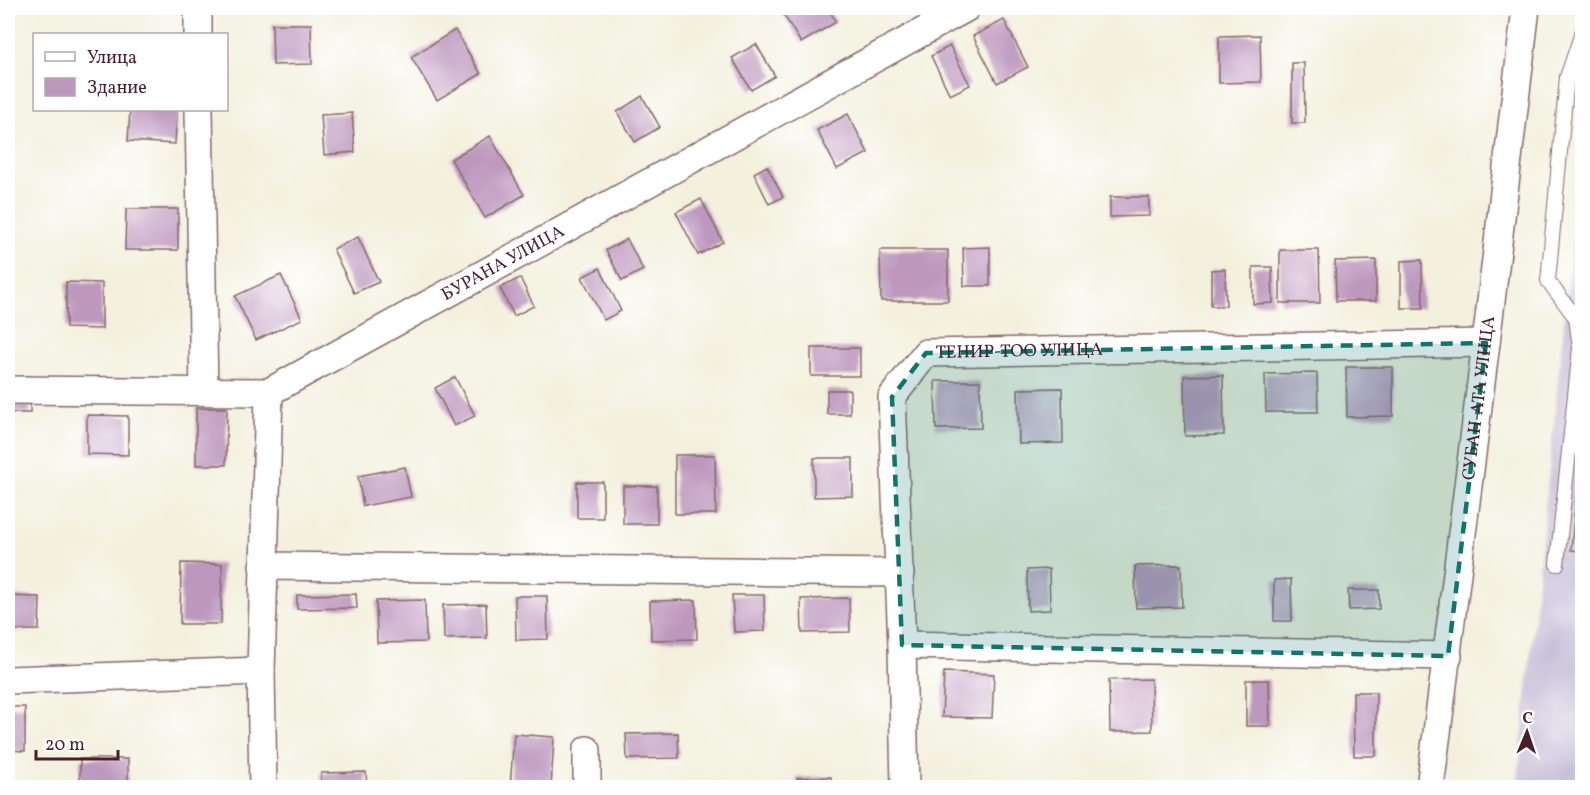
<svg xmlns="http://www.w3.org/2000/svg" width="1590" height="795" font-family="Vollkorn,serif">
<rect width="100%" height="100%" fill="#fff"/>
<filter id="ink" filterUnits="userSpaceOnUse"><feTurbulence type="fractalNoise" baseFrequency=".0167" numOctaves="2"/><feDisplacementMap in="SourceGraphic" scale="12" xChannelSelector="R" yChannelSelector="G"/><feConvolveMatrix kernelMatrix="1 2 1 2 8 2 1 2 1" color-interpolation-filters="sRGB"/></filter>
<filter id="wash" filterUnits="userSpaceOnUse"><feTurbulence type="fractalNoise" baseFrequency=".008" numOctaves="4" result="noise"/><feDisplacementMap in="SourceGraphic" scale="24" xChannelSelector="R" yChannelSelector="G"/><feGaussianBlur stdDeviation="1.35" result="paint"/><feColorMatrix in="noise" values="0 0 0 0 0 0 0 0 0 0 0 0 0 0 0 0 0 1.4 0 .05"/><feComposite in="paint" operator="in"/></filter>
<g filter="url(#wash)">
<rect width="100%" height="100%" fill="#f3f0dd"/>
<polygon fill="#c8bfd8" points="1582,145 1582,787 1517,787"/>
<g id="blocks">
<g fill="#bd98be">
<polygon points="790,8 828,8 836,22 801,43 782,12"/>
<polygon points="1004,20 1028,67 997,83 973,36"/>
<polygon points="272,24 311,24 312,64 273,65"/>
<polygon points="455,30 481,74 437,100 411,57"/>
<polygon points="1260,35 1261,82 1219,83 1219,36"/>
<polygon points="756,44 775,76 751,90 732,58"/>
<polygon points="950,46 970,85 950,95 931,56"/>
<polygon points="1292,63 1304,63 1305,123 1292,123"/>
<polygon points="642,96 660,127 635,142 617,112"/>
<polygon points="130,110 177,110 175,144 128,141"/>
<polygon points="352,113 355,152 324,155 321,115"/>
<polygon points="848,114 868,153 837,169 817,130"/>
<polygon points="490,136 524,195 485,218 451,159"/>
<polygon points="767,166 783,197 769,204 754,173"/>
<polygon points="1110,197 1149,197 1149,216 1110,217"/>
<polygon points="701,199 723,242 698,255 676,212"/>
<polygon points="126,209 178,209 178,250 125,250"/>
<polygon points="358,237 379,282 354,293 333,249"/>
<polygon points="627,239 643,270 622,281 606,250"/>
<polygon points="990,247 990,286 964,286 963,248"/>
<polygon points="880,250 948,250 948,301 881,301"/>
<polygon points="1280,250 1319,250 1320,303 1280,303"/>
<polygon points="1376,260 1376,301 1336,301 1335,261"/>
<polygon points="1422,260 1423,308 1401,308 1401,261"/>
<polygon points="1253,267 1272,267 1273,303 1253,304"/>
<polygon points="600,268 621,311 604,320 582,277"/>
<polygon points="1225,269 1226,306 1211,306 1211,270"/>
<polygon points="281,275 302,319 256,340 235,296"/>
<polygon points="520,278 534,306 514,316 500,288"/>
<polygon points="66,282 102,283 102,329 66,328"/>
<rect x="811" y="348" width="49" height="28"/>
<polygon points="1346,367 1393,367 1393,416 1347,417"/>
<polygon points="1317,373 1318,412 1266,412 1265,374"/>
<polygon points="1223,375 1224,435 1185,436 1184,376"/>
<polygon points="455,377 475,416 454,426 435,388"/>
<polygon points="935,381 980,381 981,428 936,429"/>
<polygon points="1062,388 1063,443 1019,444 1018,389"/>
<rect x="827" y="390" width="23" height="24"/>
<polygon points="8,397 30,398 30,413 8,413"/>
<polygon points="196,408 227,408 226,465 196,465"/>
<polygon points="87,415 128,416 128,455 87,454"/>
<polygon points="675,455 715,455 716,514 675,514"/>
<polygon points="814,458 853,458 853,496 814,497"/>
<polygon points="405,467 411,497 363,506 358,476"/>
<rect x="577" y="482" width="26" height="36"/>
<rect x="623" y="486" width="34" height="38"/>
<polygon points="1576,497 1582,497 1582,551 1571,550"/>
<polygon points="181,563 222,564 221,624 180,624"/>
<polygon points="1181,565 1182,607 1136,608 1135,566"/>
<polygon points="1049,569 1050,610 1028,611 1027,570"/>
<polygon points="1291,579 1292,621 1274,621 1274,580"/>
<polygon points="1348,590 1379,590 1379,609 1349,610"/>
<polygon points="356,594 357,608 297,609 297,595"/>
<polygon points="732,595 764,595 765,631 734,632"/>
<polygon points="8,596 40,597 39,630 8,630"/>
<polygon points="515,596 547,596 548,639 516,640"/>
<polygon points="849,598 850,632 802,633 801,599"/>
<polygon points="425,600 426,642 377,643 376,601"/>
<polygon points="696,600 697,639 651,640 650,601"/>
<polygon points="486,604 487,638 444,639 443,605"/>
<polygon points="944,672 994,674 992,718 942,717"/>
<polygon points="1151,679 1152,731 1110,732 1109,680"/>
<polygon points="1246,680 1269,680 1270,726 1246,726"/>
<polygon points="1353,692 1376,692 1376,756 1354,756"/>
<polygon points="8,707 25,707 25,751 8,750"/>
<polygon points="678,733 679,758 627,759 626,734"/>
<polygon points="514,734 554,737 551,788 510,788"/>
<rect x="80" y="759" width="48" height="29"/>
<polygon points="366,772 367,788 321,788 321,773"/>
<polygon points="831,777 831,788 798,788 797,778"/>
</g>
</g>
</g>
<g filter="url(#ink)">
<use href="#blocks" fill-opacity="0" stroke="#856869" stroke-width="1.5"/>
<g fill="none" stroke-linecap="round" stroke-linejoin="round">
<g stroke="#856869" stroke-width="16">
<polyline id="lane" points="1557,564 1580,348 1576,318 1548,281 1567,77 1582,33"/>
</g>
<g stroke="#856869" stroke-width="30">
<g id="street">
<polyline points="198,8 198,34"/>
<polyline points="199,110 204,391"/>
<path id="s1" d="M8 390 269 392 966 8"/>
<polyline points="263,566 900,573"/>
<polyline points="902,645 1448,656"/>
<polyline points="8,680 261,671"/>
<polyline points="263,788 261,671 269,392"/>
<polyline points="587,788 587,750"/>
<path id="s2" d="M905 788 902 645 892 397 926 353 1486 343"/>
<path id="s3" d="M1430 788 1486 343 1526 8"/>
</g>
</g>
<use href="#lane" stroke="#fff" stroke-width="14"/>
<use href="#street" stroke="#fff" stroke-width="27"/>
</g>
</g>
<path fill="#0f766e" fill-opacity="0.2" stroke="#0f766e" stroke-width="4.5" stroke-dasharray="12 8" stroke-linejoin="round" d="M1486 343 1448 656 902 645 892 397 926 353Z"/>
<g text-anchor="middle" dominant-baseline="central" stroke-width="4.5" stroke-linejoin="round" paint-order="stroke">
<g font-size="18" fill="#4a1f2b" stroke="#fff">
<text stroke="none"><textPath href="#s1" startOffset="528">БУРАНА УЛИЦА</textPath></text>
<text stroke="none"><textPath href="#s2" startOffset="540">ТЕНИР-ТОО УЛИЦА</textPath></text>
<text stroke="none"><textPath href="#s3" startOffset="393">СУБАН-АТА УЛИЦА</textPath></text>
</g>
</g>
<rect width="1590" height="795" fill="none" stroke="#fff" stroke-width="30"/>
<rect x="33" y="33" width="195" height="78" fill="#ffffff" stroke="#b7a5aa" stroke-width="1.5"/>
<rect x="45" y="52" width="30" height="9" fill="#ffffff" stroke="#b7a5aa" stroke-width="1.5"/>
<text x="87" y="63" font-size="18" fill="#4a1f2b">Улица</text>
<rect x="45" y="78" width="30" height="18" fill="#bd98be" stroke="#b7a5aa" stroke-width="1.5"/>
<text x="87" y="93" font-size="18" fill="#4a1f2b">Здание</text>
<g transform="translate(1527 732) rotate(2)" stroke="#ffffff" stroke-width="4.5" paint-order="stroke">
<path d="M0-4.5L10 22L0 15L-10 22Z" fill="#4a1f2b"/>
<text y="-9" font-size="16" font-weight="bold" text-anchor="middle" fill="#4a1f2b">С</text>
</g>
<path d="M36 750v9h82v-9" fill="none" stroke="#4a1f2b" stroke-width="3"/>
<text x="45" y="750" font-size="18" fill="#4a1f2b" stroke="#ffffff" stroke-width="4.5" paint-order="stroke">20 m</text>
</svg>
